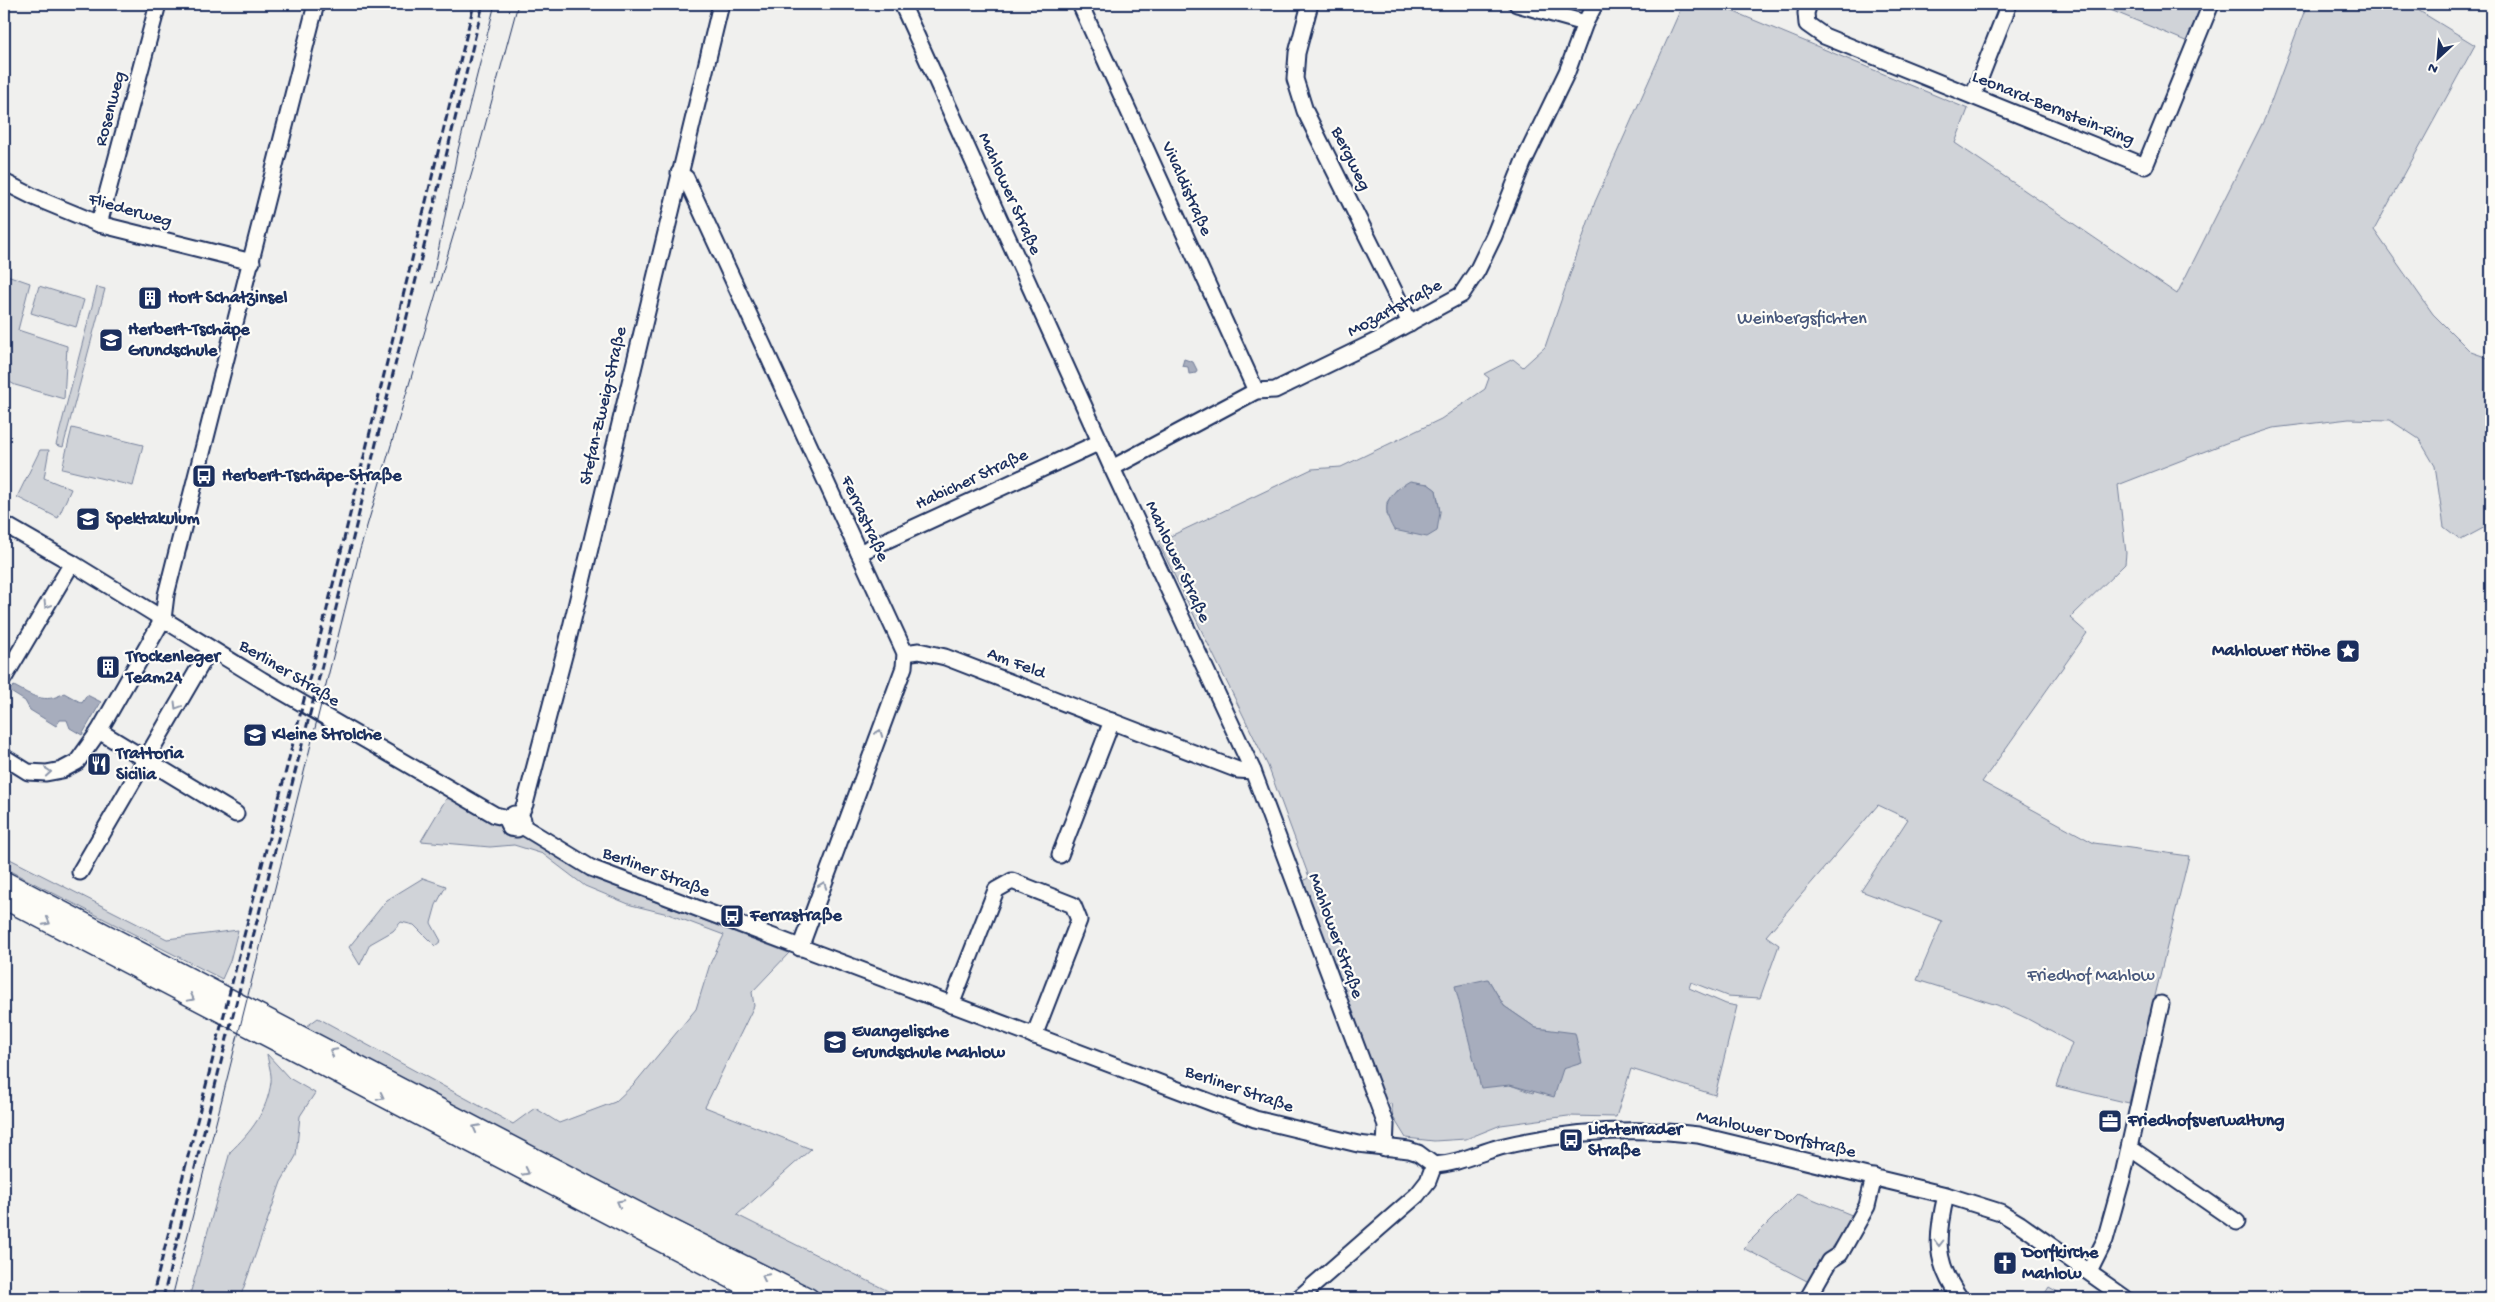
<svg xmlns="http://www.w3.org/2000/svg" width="2495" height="1302" font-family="'Gochi Hand',sans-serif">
<rect width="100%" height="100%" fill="#f0f0ee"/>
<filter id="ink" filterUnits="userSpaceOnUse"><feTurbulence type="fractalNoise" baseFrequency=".02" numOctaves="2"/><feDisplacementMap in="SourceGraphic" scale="10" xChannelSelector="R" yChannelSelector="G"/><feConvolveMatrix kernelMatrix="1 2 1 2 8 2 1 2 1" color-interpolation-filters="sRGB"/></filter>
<g filter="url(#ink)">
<g fill="#d0d3d8" stroke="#76819b" fill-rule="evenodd">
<path d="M1683 4H1715L1968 109 1955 143 2177 294 2265 118 2307 4H2408L2475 45 2374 230 2433 314 2471 352 2491 359V524L2461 540 2444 527 2435 466 2419 439 2390 420 2349 419 2273 428 2226 443 2118 485 2126 553 2125 564 2070 618 2087 633 1982 782 2094 843 2189 856 2129 1103 2056 1086 2072 1043 2026 1018 1997 1005 1917 980 1942 921 1861 891 1908 819 1878 805 1766 936 1779 945 1760 998 1727 996 1691 982 1689 988 1726 1004 1737 1006 1715 1095 1631 1069 1616 1117 1568 1116 1501 1125 1466 1139 1434 1141 1406 1138 1393 1117 1391 1103 1386 1106 1301 883 1309 877 1268 766 1158 542 1312 469 1341 467 1441 419 1485 389 1489 378 1484 374 1513 359 1523 367 1545 347 1595 202ZM1428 484 1436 490 1440 512 1387 517V502L1398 488ZM1488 979 1504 1006 1536 1028 1575 1034 1533 1093 1510 1085Z"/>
<polygon points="2096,4 2190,4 2201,9 2188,42"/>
<polygon points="4,274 30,283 18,330 67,346 64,399 15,385 4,379"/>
<polygon points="39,286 84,300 76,327 31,313"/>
<polygon points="97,287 105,289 63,447 56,445"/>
<polygon points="72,428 143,445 133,486 62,469"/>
<polygon points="40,450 49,450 44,478 71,489 58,518 17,497"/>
<polygon points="453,798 503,827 510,835 523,835 583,871 653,901 789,953 752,992 754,1006 705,1107 811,1149 737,1215 898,1296 897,1298 826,1298 303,1029 318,1018 513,1124 535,1108 559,1123 615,1102 635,1083 696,1009 710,964 724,935 668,914 631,905 585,886 543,854 514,845 490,847 421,841 446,799"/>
<polygon points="4,856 167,939 238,930 230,961 222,979 4,868"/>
<polygon points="423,878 446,886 436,905 431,923 441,941 435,946 414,925 401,922 393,931 370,944 360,965 349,947 387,900"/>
<path d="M267 1054 289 1078 315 1093 300 1116 296 1156 281 1182 240 1298H189L230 1152C251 1132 267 1112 271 1082 272 1073 268 1063 267 1054Z"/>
<polygon points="1798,1193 1854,1216 1809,1282 1743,1248"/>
<polygon points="2049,1287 2068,1298 2042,1298"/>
</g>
<g fill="#a7adbd" stroke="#6f7b97">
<polygon points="1184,359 1193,362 1197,370 1196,373 1189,374 1188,367 1182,366"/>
<path d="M1410 481 1428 484 1436 490 1440 512 1437 531 1427 537 1394 530C1380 506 1387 494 1410 481Z"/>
<path d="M14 686C31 695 45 705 64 693L82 703 87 695 101 702 82 735 70 728 67 720H60L56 726 30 710 25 701 9 691Z"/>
<polygon points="1488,979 1504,1006 1536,1028 1575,1033 1582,1063 1563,1069 1554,1097 1510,1085 1481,1088 1455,986"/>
</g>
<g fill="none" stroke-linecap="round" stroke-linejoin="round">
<g stroke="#1b2f5e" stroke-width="19">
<g id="minor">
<polyline points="902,4 1112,468 1253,771 1386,1125 1385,1148"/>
<polyline points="1080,4 1256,391"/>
<polyline points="1310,4 1297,53 1295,79 1305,111 1410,323"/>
<polyline points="1517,4 1585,23"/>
<polyline points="1809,4 1806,13 1807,24 1824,36 2145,166 2211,4"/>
<polyline points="1973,96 2009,4"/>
<polyline points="679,173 686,178 905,653 904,667 800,948"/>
<polyline points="4,182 36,198 99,224 252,262"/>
<polyline points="99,224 158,4"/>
<polyline points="1112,468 1256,391 1275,390 1376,341 1461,295 1477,271 1494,236 1523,163 1567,72 1585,23 1595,4"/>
<polyline points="4,524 72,563 262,680 495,815 508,818 514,814 520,815 523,820 522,826 517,829 510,828 507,822 508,818"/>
<polyline points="859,553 1100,442"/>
<polyline points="905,653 919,651 945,657 1238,770 1253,771"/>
<polyline points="4,678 72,563"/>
<polyline points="99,731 236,814"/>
<polyline points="4,757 28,772 46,773 62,770 77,762 99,731 163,619 166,595 316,4"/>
<polyline points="520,815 525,804 567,644 721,4"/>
<polyline points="522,826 591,868 1255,1119 1358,1144 1409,1150 1418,1153 1434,1165"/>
<polyline points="1060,855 1112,721"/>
<polyline points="80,872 210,649"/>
<polyline points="951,1005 996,890 1012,881 1073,905 1079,920 1034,1036"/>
<polyline points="2130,1148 2237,1222"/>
<path d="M1434 1165C1457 1164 1478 1153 1500 1147 1566 1131 1631 1126 1698 1135L1946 1195 2000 1212 2020 1224 2125 1298"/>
<path d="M1946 1195C1936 1237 1934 1262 1960 1298"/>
<polyline points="2089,1272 2105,1240 2122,1179 2161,1004"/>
<polyline points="1299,1298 1417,1195 1428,1181 1434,1165"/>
<polyline points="1808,1298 1829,1261 1840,1254 1867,1206 1874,1177"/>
</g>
</g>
<g stroke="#1b2f5e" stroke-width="22">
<g id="major">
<polyline points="4,881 653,1220 809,1298"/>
<polyline points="4,899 769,1298"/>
</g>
</g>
<use href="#minor" stroke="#fdfcf7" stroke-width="15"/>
<use href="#major" stroke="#fdfcf7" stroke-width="19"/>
<g stroke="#1b2f5e" stroke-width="1">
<polyline points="432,283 457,154 495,4"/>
<polyline points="172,1298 359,553 476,159 518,4"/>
</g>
<g stroke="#1b2f5e" stroke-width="3" stroke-dasharray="8 4" stroke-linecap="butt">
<polyline points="152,1298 327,609 474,4"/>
<polyline points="163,1298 220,1066 316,690 483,4"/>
</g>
</g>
<defs><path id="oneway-chevron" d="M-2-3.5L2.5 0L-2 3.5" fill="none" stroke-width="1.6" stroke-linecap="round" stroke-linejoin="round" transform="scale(1.25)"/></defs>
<g stroke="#8c96aa">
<use href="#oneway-chevron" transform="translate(47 605) rotate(121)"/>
<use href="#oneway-chevron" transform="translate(177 706) rotate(121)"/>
<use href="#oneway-chevron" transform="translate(879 733) rotate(-69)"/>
<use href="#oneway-chevron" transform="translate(48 772) rotate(-5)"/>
<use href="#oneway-chevron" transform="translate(823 885) rotate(-70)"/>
<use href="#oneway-chevron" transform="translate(47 922) rotate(28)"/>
<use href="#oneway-chevron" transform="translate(191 998) rotate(28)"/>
<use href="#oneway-chevron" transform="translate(333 1052) rotate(-152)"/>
<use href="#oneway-chevron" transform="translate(381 1097) rotate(27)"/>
<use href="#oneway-chevron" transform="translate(476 1128) rotate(-152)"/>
<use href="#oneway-chevron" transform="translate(526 1172) rotate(27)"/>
<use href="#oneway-chevron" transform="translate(620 1203) rotate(-152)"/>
<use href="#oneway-chevron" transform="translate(1939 1243) rotate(90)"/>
<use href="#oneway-chevron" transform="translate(765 1277) rotate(-153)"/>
</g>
</g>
<defs>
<g id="building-square" transform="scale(1.25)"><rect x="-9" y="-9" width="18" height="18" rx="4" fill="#1b2f5e" stroke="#fdfcf7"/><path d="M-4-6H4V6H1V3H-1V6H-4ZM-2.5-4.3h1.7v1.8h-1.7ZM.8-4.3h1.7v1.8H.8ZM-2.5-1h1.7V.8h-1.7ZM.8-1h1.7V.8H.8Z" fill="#fff"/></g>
<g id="school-square" transform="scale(1.25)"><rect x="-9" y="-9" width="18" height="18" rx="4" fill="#1b2f5e" stroke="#fdfcf7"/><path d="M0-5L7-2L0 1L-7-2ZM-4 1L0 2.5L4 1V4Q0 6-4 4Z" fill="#fff"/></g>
<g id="bus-square" transform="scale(1.25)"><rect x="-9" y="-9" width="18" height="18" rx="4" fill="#1b2f5e" stroke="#fdfcf7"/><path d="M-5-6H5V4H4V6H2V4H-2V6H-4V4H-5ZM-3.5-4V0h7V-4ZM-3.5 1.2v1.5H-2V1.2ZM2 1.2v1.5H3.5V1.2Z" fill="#fff"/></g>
<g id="sight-square" transform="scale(1.25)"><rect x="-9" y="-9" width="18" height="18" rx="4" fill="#1b2f5e" stroke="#fdfcf7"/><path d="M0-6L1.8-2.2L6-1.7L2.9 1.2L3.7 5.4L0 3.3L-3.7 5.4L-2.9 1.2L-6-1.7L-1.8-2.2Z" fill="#fff"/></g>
<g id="restaurant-square" transform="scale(1.25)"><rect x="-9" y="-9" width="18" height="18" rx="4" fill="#1b2f5e" stroke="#fdfcf7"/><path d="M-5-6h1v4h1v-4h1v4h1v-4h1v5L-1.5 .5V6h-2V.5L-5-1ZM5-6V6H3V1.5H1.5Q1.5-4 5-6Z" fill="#fff"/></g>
<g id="office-square" transform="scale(1.25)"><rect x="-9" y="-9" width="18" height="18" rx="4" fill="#1b2f5e" stroke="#fdfcf7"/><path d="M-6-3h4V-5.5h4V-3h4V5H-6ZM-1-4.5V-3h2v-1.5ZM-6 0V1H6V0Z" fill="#fff"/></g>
<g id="church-square" transform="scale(1.25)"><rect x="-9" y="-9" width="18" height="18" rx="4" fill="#1b2f5e" stroke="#fdfcf7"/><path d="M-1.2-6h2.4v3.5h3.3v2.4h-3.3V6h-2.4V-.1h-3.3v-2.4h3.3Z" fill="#fff"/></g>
</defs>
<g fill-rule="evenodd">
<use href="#building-square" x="150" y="298"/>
<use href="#school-square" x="111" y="340"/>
<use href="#bus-square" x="204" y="476"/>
<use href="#school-square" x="88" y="519"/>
<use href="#sight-square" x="2348" y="651"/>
<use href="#building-square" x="108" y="667"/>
<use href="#school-square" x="255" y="735"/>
<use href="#restaurant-square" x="99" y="764"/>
<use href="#bus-square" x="732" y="916"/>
<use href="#school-square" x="835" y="1042"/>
<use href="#office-square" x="2110" y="1121"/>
<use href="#bus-square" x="1571" y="1140"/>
<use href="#church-square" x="2005" y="1263"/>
</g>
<g text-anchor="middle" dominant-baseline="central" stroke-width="4.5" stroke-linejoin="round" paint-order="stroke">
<g font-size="18" fill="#1b2f5e" stroke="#fdfcf7">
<text transform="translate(111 109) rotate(-75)">Rosenweg</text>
<text transform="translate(2053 109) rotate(22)">Leonard-Bernstein-Ring</text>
<text transform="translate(1350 159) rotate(64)">Bergweg</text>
<text transform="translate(1186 189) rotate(66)">Vivaldistraße</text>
<text transform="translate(1009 194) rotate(66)">Mahlower Straße</text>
<text transform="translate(130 211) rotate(16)">Fliederweg</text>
<text transform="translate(1395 309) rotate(-28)">Mozartstraße</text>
<text transform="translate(604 406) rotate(-77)">Stefan-Zweig-Straße</text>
<text transform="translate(972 480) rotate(-25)">Habicher Straße</text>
<text transform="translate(864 519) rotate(65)">Ferrastraße</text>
<text transform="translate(1177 562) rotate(65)">Mahlower Straße</text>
<text transform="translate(1016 664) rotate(21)">Am Feld</text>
<text transform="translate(289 674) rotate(31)">Berliner Straße</text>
<text transform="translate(656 873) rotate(21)">Berliner Straße</text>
<text transform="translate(1335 936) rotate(70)">Mahlower Straße</text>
<text transform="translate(1239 1090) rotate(19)">Berliner Straße</text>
<text transform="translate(1776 1135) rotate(13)">Mahlower Dorfstraße</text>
</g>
<g font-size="18" font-weight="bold" fill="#1b2f5e" stroke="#fdfcf7" text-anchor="start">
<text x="168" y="298">Hort Schatzinsel</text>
<text x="128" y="330">Herbert-Tschäpe<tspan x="128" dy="21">Grundschule</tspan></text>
<text x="222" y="476">Herbert-Tschäpe-Straße</text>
<text x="106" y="519">Spektakulum</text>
<text x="2330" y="651" text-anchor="end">Mahlower Höhe</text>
<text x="126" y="657">Trockenleger<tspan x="126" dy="21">Team24</tspan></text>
<text x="272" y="735">Kleine Strolche</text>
<text x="116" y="754">Trattoria<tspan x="116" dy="21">Sicilia</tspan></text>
<text x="750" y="916">Ferrastraße</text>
<text x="852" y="1032">Evangelische<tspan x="852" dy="21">Grundschule Mahlow</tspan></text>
<text x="2128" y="1121">Friedhofsverwaltung</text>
<text x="1588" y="1130">Lichtenrader<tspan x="1588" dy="21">Straße</tspan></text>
<text x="2022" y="1253">Dorfkirche<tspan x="2022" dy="21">Mahlow</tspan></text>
</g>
<g font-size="18" fill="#48587c" stroke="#fdfcf7">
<text x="1802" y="319">Weinbergsfichten</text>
<text x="2091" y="976">Friedhof Mahlow</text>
</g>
</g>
<rect width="2495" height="1302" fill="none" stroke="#fdfcf7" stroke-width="20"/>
<rect x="10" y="10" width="2475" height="1282" fill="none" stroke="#1b2f5e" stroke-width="2" filter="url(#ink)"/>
<g transform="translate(2438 58) rotate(206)" stroke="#fdfcf7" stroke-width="4" paint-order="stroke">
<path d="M0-4L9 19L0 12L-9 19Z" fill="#1b2f5e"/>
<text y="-8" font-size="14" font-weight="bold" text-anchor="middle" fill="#1b2f5e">N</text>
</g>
</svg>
